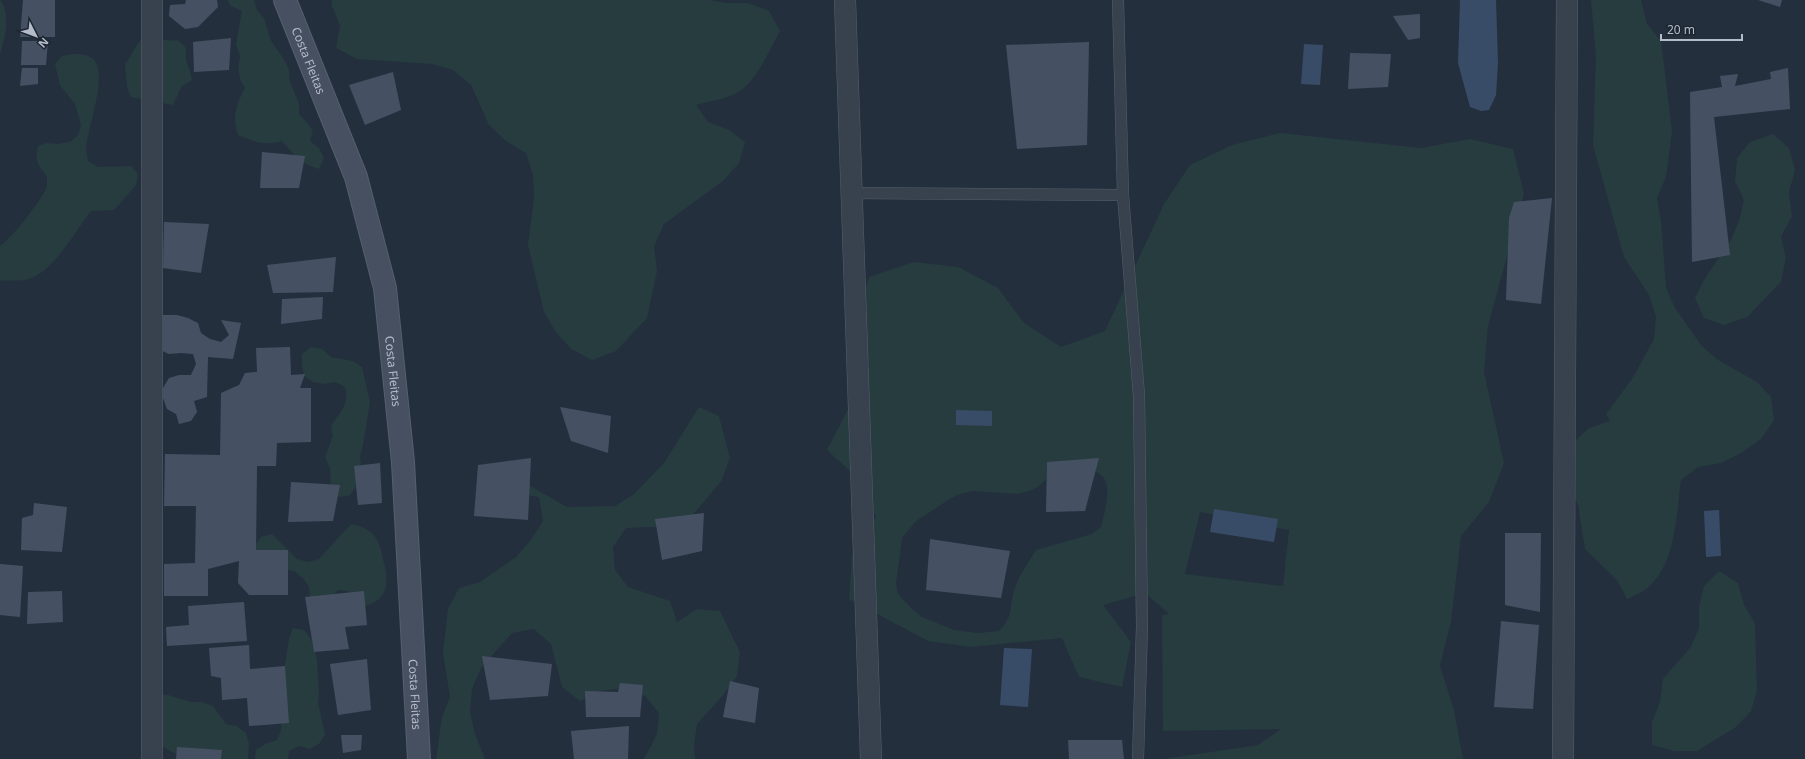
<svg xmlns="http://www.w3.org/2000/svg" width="1805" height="759" font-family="'Noto Sans',sans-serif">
<rect width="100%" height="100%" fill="#242f3e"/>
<g fill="#263c3f" fill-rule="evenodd">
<path d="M0 0C11 12 5 39 0 54Z"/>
<path d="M227 0H254L257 10 264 18 271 41 284 59 289 70 290 82 299 103V114L313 130 310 141 319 148 324 158 319 169C300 163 295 156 282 141 263 146 256 142 238 135 232 118 236 104 245 88L240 79 238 68 240 57 236 44 242 11 231 6Z"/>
<path d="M332 0H709L727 3H748L769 11 780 31C770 49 757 80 740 91 727 99 711 101 696 105L708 122 729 130 745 142 739 163 723 181 664 224 654 247 657 271 647 318 616 351 592 360 571 349 556 332 544 312 528 245 534 198 533 175 526 153 506 141 489 125 471 85 453 70 432 64 357 59 336 48 340 26 332 6Z"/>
<path d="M1591 0H1641L1647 24 1661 41 1672 131 1666 177 1657 198 1661 220 1666 288 1675 308 1701 345 1718 360 1757 382 1771 397 1774 420 1761 439 1741 453 1721 463 1698 467 1681 480C1676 515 1676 566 1646 589 1640 594 1633 596 1627 599L1617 580 1585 549 1578 505 1569 484 1574 442 1589 428 1610 421 1606 414 1632 379 1654 339 1656 317 1649 295 1624 257 1593 145 1596 57Z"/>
<path d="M144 37C156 38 166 42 178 40L186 48C184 62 190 67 192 80L182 86 173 105 131 97 127 87 125 64C133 54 134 46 144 37Z"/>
<path d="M73 54C80 54 87 54 93 59 109 74 87 129 86 149 86 153 88 157 88 161L98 167 131 166 138 174 136 185 114 210 91 211C75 231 52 275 25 280 17 281 8 280 0 281V246C14 236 38 204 46 189 47 185 47 180 47 176 38 165 34 161 38 146L47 143 58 144 70 142 78 135 81 125 75 104 60 85 55 64 62 56Z"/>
<path d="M1280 133 1421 148 1470 139 1513 149 1524 194 1488 326 1484 372 1504 463 1489 502 1461 536 1451 622 1440 666 1454 710 1463 759H1164L1258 745 1281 729 1163 731 1162 615 1169 614 1145 593 1103 605 1131 642 1122 687 1079 677 1062 638 971 647 928 641 849 599 852 554 876 517 859 479 827 450 870 366 855 321 869 277 914 262 958 267 998 288 1024 323 1061 347 1105 331 1164 204 1190 165 1232 145ZM1089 469C1096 471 1103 474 1106 482 1110 492 1104 516 1101 527L1092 534 1036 550C1029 562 1019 575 1015 588 1008 607 1015 615 999 631L978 633 954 630 922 617 913 610 898 594 896 584 902 538 916 521 953 497 963 493 973 491 1018 494 1029 491 1039 486 1055 471ZM1200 512 1289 530 1283 586 1185 574Z"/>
<polygon points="1773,134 1789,148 1795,170 1789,192 1792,216 1781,237 1786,258 1781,282 1747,317 1724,325 1704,318 1695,298 1705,278 1730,242 1739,221 1744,200 1735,181 1737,158 1750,142"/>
<path d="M311 347 322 349 331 357 353 361 362 367 370 402 363 445 360 456 361 466 356 486 350 495 340 497 331 490 330 468 325 457 333 436 331 426C341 411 349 405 345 387L335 382 324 384 313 382 304 376 302 365V354Z"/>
<polygon points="699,407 719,416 730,458 722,480 692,516 672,526 626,528 613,547 615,570 628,587 670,601 677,622 697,609 720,611 740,652 737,676 724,694 697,724 694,746 695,759 644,759 657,734 659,713 645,696 623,688 600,691 580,701 562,687 551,644 534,629 512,633 481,668 472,689 470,712 475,734 485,759 436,759 442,717 450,697 443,653 448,609 459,588 480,582 516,557 530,541 543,521 539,497 494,491 509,474 567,507 615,506 634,494 664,463"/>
<path d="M351 524C359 526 367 528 373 534 380 542 381 550 383 559 389 581 390 599 365 606L348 591 338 590 330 599 311 609 309 587 303 578 294 571 273 568 254 558V547L261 537 272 534 297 559 308 562 319 559Z"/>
<polygon points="1719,571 1738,583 1744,605 1755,623 1757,691 1751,711 1736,727 1697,751 1674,751 1652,745 1652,722 1660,702 1663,679 1691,647 1699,628 1699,606 1704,586"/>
<polygon points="293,628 304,630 311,639 317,659 319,693 318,703 325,734 320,743 310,749 299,746 289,751 288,759 255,759 256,750 265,744 277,740 281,730 282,718 278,707 289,639"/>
<path d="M157 694 168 695 191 702H202L213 706 226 724 237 726 246 733 249 744 248 759H185C178 753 169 752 162 746Z"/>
</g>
<g fill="#394c67">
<polygon points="1460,0 1496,0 1498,63 1496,95 1489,110 1481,111 1470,107 1458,63"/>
<polygon points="1304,44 1323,45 1320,85 1301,84"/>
<polygon points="956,410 992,411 992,426 956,425"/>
<polygon points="1214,509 1278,519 1274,542 1210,532"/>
<polygon points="1719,510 1721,556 1706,557 1704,511"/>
<polygon points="1004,648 1032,649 1028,707 1000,705"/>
</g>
<g fill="#455162">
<polygon points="23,0 55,0 55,37 20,37"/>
<polygon points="186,0 217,0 218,7 198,27 185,29 169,16 170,5 185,4"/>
<polygon points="1758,0 1782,0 1780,7"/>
<polygon points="1420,14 1420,38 1408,40 1393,16"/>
<polygon points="231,38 229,70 194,72 193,42"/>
<polygon points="22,41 48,41 46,65 21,65"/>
<polygon points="1089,42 1087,145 1017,149 1006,45"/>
<polygon points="1350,53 1391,54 1388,87 1348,89"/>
<polygon points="22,68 38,68 38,84 20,86"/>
<polygon points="1788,68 1790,109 1714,117 1730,255 1692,262 1690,92 1722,87 1720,76 1738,74 1735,86 1771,79 1770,72"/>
<polygon points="393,72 401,110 365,125 349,85"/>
<polygon points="262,152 305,156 299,188 260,188"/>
<polygon points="1552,198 1541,304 1506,300 1509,218 1514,202"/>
<polygon points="164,222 209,224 201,273 163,268"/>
<polygon points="336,257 333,292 273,293 267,265"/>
<polygon points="323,297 322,319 281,324 282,299"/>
<polygon points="154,315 177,315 188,318 198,323 201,333 210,339 221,342 229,335 221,320 241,323 233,359 208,357 207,397 194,401 197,412 191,421 179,424 176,414 167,409 163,398 163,388 169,378 179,375 191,375 196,364 193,354 181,353 169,354 158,349"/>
<polygon points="290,347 291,375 305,374 300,388 311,388 311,442 277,443 276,466 257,466 256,550 288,550 288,595 249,595 238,583 239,561 208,569 208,596 164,596 164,564 195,563 196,506 164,506 165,454 220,455 221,393 239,385 245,373 257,372 256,348"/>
<polygon points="560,407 611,416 608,453 571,441"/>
<polygon points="531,458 528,520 474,516 478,465"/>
<polygon points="1099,458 1085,511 1046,512 1047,462"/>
<polygon points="380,463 382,503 358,505 354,466"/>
<polygon points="291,482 340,485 333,521 288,522"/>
<polygon points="34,503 67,507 62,552 21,550 22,518 33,515"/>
<polygon points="704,513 702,551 662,560 655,519"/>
<polygon points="1505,533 1541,533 1540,612 1505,605"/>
<polygon points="930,539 1010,551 1001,598 926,590"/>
<polygon points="0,564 23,566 20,617 0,615"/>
<polygon points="62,591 63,622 27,624 28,592"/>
<polygon points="364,591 367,625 345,627 349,649 314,652 305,597"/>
<polygon points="244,602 247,641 167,646 166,627 189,625 188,606"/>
<polygon points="1501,621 1539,625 1533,709 1494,707"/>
<polygon points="249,645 250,669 285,666 289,723 249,726 247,698 222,700 221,678 211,676 209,648"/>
<polygon points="482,656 552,664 548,696 490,700"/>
<polygon points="367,659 371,710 338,715 330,664"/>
<polygon points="730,681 759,688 755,723 723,717"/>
<polygon points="620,683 643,685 640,717 586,717 585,691 618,692"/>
<polygon points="629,726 628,759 574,759 571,731"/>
<polygon points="341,735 362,735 361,750 343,753"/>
<polygon points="1068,740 1122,740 1124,759 1069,759"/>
<polygon points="177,747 222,750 221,759 176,759"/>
</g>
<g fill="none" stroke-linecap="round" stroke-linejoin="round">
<g stroke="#565f6c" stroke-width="12">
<g id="lane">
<polyline points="1118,0 1123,195 1139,396 1142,626 1138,759"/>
<polyline points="851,193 1123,195"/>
</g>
</g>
<g stroke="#565f6c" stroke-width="22">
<g id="street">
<polyline points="845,0 871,759"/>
<polyline points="152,759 152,0"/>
<polyline points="1563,759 1567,0"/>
</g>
</g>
<g stroke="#565f6c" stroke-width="24">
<g id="secondary">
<path id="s1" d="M285 0 356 177 385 288 403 462 419 759"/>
</g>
</g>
<use href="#lane" stroke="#38414e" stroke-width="11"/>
<use href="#street" stroke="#38414e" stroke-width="21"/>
<use href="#secondary" stroke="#465061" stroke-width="22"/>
</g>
<g text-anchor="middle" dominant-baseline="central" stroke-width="3.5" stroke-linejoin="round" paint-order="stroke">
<g font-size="12" fill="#b4bcc9" stroke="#1d2633">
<text stroke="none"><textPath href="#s1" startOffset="65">Costa Fleitas</textPath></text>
<text stroke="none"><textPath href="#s1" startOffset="389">Costa Fleitas</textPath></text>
<text stroke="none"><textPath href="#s1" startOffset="713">Costa Fleitas</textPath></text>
</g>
</g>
<g transform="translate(36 36) rotate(132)" stroke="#1d2633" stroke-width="3" paint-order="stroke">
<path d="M0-3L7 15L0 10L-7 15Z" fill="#b4bcc9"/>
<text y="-6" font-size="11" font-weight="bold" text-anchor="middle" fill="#b4bcc9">N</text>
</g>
<path d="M1661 34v6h81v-6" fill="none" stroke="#b4bcc9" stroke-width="2"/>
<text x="1667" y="34" font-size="12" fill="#b4bcc9" stroke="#1d2633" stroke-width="3" paint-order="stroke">20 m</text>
</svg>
